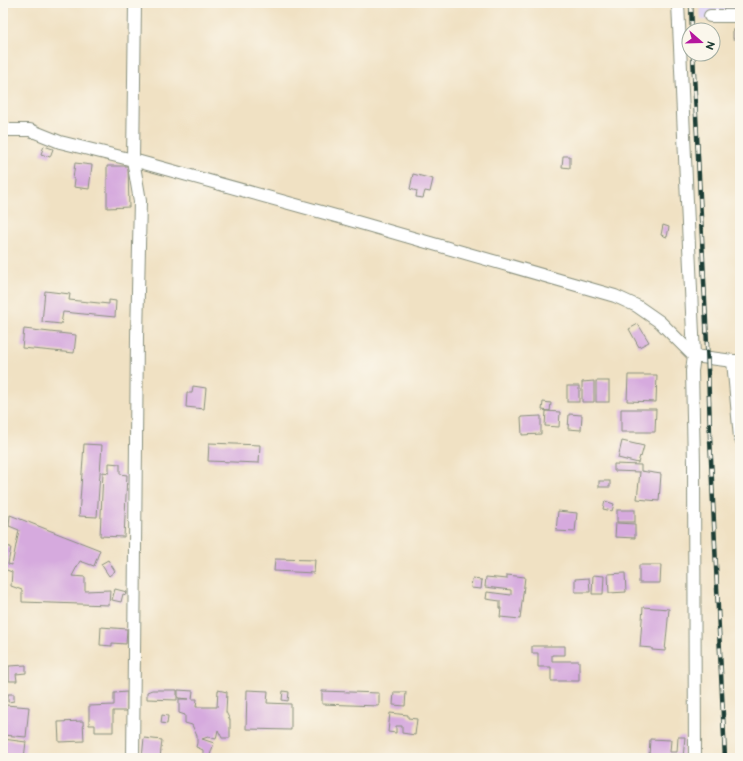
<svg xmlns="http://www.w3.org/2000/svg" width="743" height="761" font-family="'Balsamiq Sans',sans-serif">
<rect width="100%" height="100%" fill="#fbf7ec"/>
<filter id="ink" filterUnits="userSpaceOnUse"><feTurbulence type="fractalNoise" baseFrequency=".025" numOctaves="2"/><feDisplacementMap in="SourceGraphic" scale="8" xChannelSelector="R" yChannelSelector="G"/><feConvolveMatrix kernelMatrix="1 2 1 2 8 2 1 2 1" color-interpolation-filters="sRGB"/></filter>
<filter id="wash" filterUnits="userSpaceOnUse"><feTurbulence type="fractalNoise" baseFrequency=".012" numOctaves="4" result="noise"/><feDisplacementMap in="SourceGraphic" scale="16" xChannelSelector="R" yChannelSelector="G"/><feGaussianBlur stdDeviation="0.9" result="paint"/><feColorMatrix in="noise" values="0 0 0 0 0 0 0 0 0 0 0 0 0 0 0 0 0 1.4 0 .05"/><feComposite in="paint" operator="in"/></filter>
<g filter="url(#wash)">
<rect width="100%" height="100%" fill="#f0e1c3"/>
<polygon fill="#dfd5f5" points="700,3 740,3 740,19 701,20"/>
<g id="blocks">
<g fill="#d6aade">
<rect x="733" y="30" width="7" height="9"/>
<polygon points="44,146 53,149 50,157 41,154"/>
<polygon points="563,156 570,156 570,168 562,167"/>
<polygon points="75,163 92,165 89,189 74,187 75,179 73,179"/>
<polygon points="107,166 128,166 129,207 107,208"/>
<polygon points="413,174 433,179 430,192 425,191 423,198 416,197 417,191 410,189"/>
<polygon points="663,225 669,227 667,237 661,235"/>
<polygon points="45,291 70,294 69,300 109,304 109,300 116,301 115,317 63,312 61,324 42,322"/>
<polygon points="638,324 649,342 639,347 629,329"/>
<polygon points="24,329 76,335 74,353 22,348"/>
<polygon points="628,375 657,375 656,402 627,401"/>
<polygon points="594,381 594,402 582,402 582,382"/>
<rect x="596" y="381" width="13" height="21"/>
<polygon points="193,386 206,388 204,409 186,407 187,393 192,393"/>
<rect x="567" y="386" width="12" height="16"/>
<polygon points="543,402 551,403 550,411 542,410"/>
<polygon points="621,409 656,409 655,432 621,432"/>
<polygon points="546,411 560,412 559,427 545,426"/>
<polygon points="569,414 582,415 581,430 568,429"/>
<polygon points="541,416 541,434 522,435 521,417"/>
<polygon points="622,441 644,446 641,457 640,456 638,463 618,458"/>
<polygon points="209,443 260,445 259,463 208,461"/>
<polygon points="84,444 102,445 97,517 79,516"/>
<polygon points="109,463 120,464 120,474 127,475 124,537 100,536 103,472 109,473"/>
<polygon points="614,464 641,465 641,471 661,474 659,501 637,499 640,472 614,471"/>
<rect x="599" y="481" width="11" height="6"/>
<polygon points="605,501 614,504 612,511 603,509"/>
<rect x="617" y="510" width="18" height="12"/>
<polygon points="558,511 577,513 575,532 556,531"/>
<polygon points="10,515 100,550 94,566 80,561 72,576 85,577 85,591 110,590 109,605 22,602 22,590 11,586 12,572 4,569 6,566 3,566 3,546 11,547 8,564 12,565 19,530 9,526"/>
<polygon points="616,523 635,524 635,538 615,537"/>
<polygon points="275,559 315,560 314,573 274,571"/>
<polygon points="108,560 115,571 109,576 101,564"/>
<polygon points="639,565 661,565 660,583 639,583"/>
<polygon points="625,573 626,592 609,593 608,574"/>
<polygon points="507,575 525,577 520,619 500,617 501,608 500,608 500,601 486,599 487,592 511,595 511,590 485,587 486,577 507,579"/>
<polygon points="593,575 604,576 603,594 592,594"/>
<polygon points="589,578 590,592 575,592 575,579"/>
<polygon points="472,579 482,580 481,589 471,588"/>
<polygon points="115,589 127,592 126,595 123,594 121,602 112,600"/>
<polygon points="643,607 669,609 665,651 652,650 652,648 640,647"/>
<polygon points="101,627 127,629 126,644 112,643 112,646 100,645"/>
<polygon points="532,646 565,646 565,655 552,655 552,661 579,661 579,681 551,681 551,667 538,667 538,653 532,653"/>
<polygon points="26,665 26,673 16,674 17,681 9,681 9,666"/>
<polygon points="152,690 177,690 177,700 147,699 147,692"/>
<polygon points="178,690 193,691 192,699 197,699 196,707 217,707 218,690 227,692 226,712 230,720 230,738 222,738 218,730 216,739 208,737 202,739 214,743 209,758 203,758 203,750 196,747 197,743 197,736 192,725 185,723 185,715 179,713 179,699 189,699 178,698"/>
<polygon points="247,690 268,691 267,703 291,704 291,730 246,729"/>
<polygon points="283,691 289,692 288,701 282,700"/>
<polygon points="322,691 379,693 379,706 322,704"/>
<polygon points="127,692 127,711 113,711 113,732 95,732 95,725 89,725 89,706 114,705 114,693"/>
<polygon points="394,692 406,692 405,706 393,705"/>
<polygon points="8,694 14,694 14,701 8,702"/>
<polygon points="6,705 29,707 26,737 3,735"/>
<polygon points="390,713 408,715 408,718 417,719 415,735 402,733 402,726 396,726 396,733 388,732"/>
<polygon points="162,715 168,716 167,724 161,723"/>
<polygon points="83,721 84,741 59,742 58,722"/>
<polygon points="678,737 685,737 683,758 649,756 650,739 671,740 670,752 677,752"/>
<polygon points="144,738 162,740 160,758 142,758"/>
<polygon points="3,739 26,742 24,758 3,758"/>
</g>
</g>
</g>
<g filter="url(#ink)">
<use href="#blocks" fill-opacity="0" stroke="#888f7c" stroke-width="1"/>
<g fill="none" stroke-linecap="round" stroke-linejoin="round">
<g stroke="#888f7c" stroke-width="14">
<g id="minor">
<polyline points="678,3 694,356"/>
<polyline points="710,16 740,16"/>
<polyline points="3,130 30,130 60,142 133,160 343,218 615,296 637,306 660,322 694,356"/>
<polyline points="733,361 740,438"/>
<polyline points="133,758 137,337 140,201 133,160 135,3"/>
<polyline points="695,758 694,464 692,371 694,356 733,361 740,361"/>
</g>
</g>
<use href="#minor" stroke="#fff" stroke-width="12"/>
<g stroke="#1f3d34" stroke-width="4.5">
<g id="rail">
<polyline points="691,3 692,30"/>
<path d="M693 54C696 115 699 177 702 238 705 305 709 371 710 438L725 758"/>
</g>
</g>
<use href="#rail" stroke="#fbf7ec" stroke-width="3" stroke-dasharray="9" stroke-linecap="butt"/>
</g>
</g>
<rect width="743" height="761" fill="none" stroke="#fbf7ec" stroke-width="16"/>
<g transform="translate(701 42) rotate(110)"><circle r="19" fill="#fbf7ec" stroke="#a3ada2"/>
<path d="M0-3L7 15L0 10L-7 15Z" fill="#b5179e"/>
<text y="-6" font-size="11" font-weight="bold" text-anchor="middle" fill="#1f3d34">N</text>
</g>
</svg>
